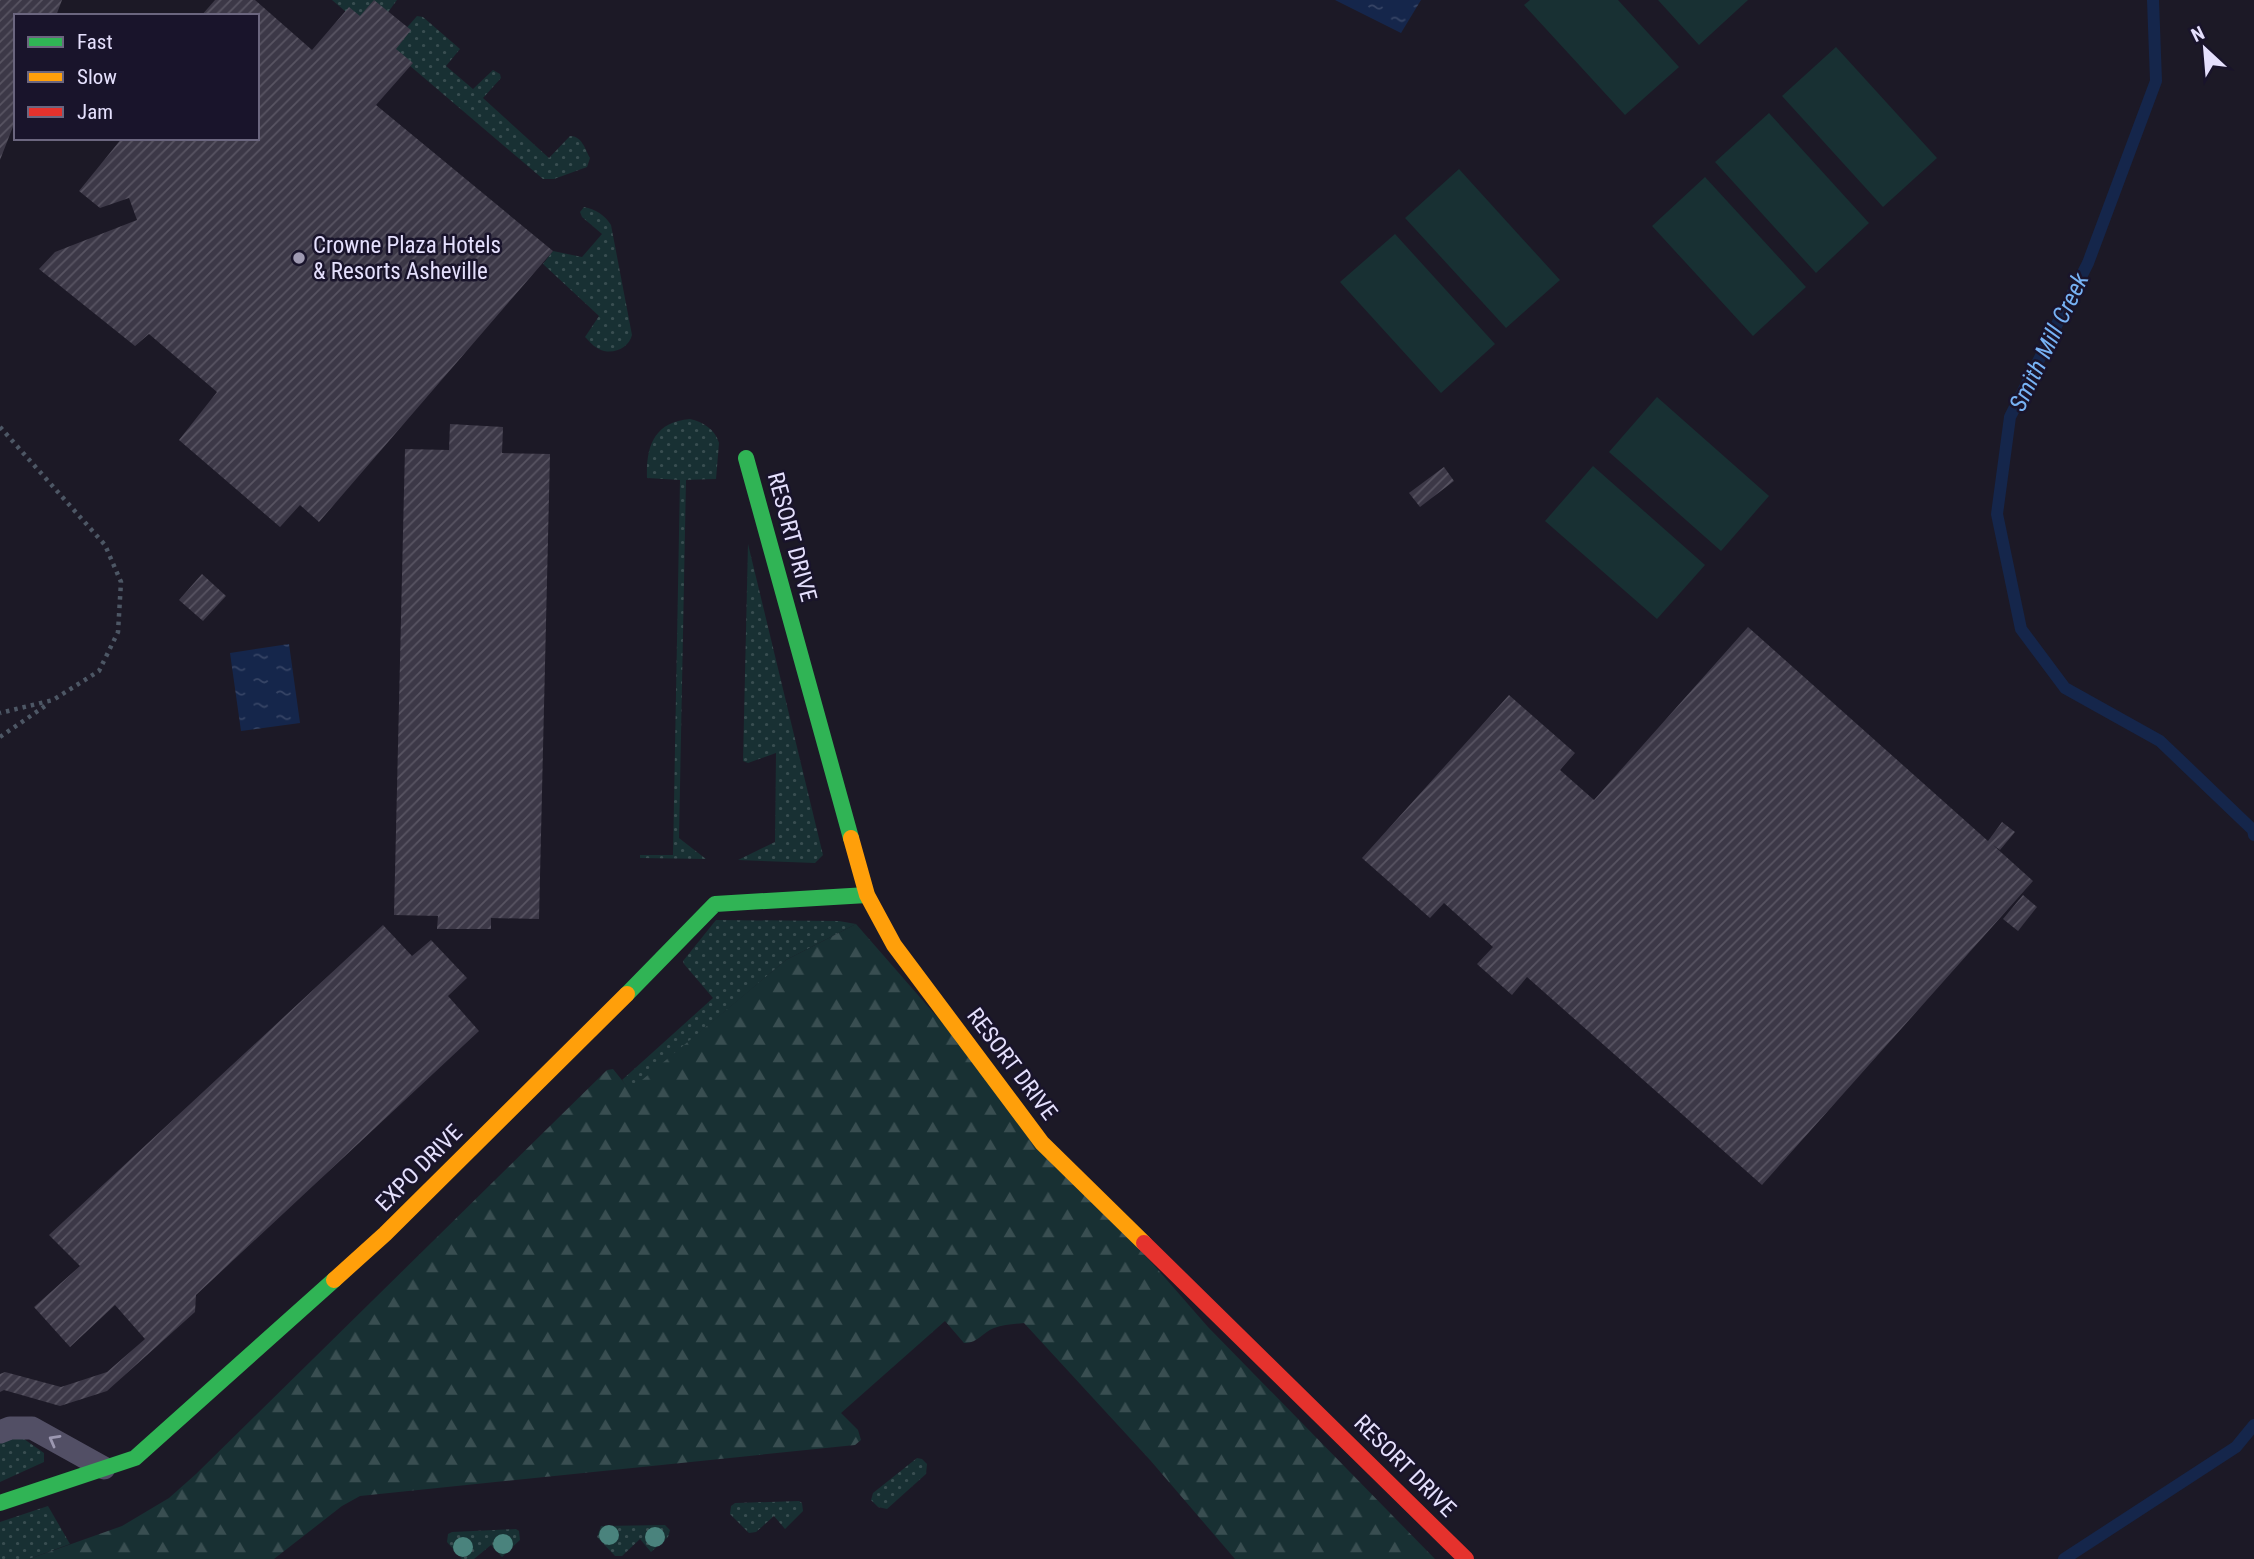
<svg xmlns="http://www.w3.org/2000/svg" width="2254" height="1559" font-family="'Roboto Condensed',sans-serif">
<defs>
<pattern id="grass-dots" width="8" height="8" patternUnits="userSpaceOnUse" patternTransform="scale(1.75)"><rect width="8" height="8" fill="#183033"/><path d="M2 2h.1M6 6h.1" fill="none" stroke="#394e51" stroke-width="1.8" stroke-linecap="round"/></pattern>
<pattern id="forest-firs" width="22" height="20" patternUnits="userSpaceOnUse" patternTransform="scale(1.75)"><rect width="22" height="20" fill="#183033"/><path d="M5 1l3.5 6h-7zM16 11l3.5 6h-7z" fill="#394e51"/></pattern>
<pattern id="water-ripples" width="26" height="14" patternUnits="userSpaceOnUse" patternTransform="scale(1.75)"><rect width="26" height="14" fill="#15264b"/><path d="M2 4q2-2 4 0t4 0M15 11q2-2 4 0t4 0" fill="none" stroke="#374566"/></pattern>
<pattern id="building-hatch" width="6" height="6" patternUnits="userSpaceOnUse" patternTransform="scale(1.75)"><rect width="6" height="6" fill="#3c3847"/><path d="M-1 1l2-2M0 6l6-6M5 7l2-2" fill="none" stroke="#585462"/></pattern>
</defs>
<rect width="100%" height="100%" fill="#1c1926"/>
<g fill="url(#grass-dots)">
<polygon points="332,0 397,0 372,34"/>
<path d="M417 16 423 17 460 49 446 66 473 89 493 70 500 74 501 78 483 98 549 158 570 136C582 136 585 149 590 158L587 167 554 179H543L389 48Z"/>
<path d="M584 207C595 209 605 215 611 225L632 335C629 348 612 356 599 349 594 347 589 341 585 337L599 316 543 264 553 251 582 257 602 234 582 217 580 212Z"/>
<path d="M690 419C703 422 715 429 719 443L716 479 683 480H686L679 838 706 859 640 858V855H673L680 480 647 478C646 446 654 422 690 419Z"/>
<polygon points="748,544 823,855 815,863 738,860 775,842 776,753 748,763 743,761"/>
<polygon points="716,920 839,921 856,924 786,960 630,1091 622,1080 713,998 684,964 683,961"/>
<polygon points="4,1439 24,1439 44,1453 44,1462 0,1482 0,1440"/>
<polygon points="917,1458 922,1459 927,1464 926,1474 887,1509 878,1507 871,1500 873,1493"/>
<polygon points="799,1501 802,1503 803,1511 785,1529 774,1516 756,1532 749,1533 730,1514 731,1506 735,1503"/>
<polygon points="48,1506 70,1544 29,1559 0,1559 0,1522"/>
<polygon points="665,1525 670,1530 668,1537 651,1552 640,1539 622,1556 615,1556 597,1537 601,1526"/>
<polygon points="516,1529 519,1531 520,1540 502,1557 491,1545 474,1559 462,1559 447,1542 448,1534 452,1532"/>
</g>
<path fill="url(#forest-firs)" d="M856 924 1208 1327 1435 1559H1235L1150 1460 1024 1323C1014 1324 1003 1325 994 1328 983 1332 977 1344 964 1343L945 1321 841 1413 858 1430 861 1440 855 1445 360 1496 342 1506 274 1559H29L122 1526 169 1498 196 1474 607 1070 613 1069 630 1090 786 960Z"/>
<g fill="#183033">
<polygon points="1530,0 1618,0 1679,67 1625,115 1524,5"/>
<polygon points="1658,0 1748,0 1699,45"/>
<polygon points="1836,47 1937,158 1883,207 1782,96"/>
<polygon points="1769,113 1869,223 1816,273 1715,162"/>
<polygon points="1459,169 1560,280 1506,328 1405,218"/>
<polygon points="1705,177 1806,287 1753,336 1652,226"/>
<polygon points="1395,234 1495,344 1441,393 1340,282"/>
<polygon points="1657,397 1769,496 1721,551 1609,452"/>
<polygon points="1593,466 1705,565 1657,619 1545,521"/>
</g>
<g fill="url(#water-ripples)">
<polygon points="1335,0 1421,0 1401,33"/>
<polygon points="289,644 300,723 241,731 230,653"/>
</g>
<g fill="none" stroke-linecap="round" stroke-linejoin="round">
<g stroke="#15264b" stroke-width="12">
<polyline points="2153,0 2156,81 2088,263 2010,417 1997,514 2021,629 2065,688 2160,741 2253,830 2254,835"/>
<polyline points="2064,1559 2236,1447 2254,1425"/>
</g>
</g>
<g fill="url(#building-hatch)">
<polygon points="0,0 62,0 56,16 16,16 16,119 0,160"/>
<polygon points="215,0 255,0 312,50 349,7 360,16 374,0 411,30 396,49 413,63 376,105 553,251 319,522 300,505 280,527 179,440 217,392 149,334 135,346 39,269 55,252 137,220 129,198 100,208 79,191 122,138 257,138 257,16 201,16"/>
<polygon points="450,424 503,427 502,453 550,454 539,919 491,918 491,929 437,929 438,916 394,915 405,449 449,450"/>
<polygon points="1444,467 1454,481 1420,507 1409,493"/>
<polygon points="202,574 226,596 203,621 179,600"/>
<polygon points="1748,627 1988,841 2002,822 2015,832 2000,850 1993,845 2033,881 1762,1185 1527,977 1512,995 1477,964 1493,947 1444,903 1430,918 1362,858 1509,695 1575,753 1560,770 1594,800"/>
<polygon points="2023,895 2037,907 2018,931 2003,919"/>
<polygon points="383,925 412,956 431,940 467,978 448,996 479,1031 196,1295 195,1312 107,1391 60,1406 4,1390 0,1392 0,1374 5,1372 61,1387 107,1372 145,1339 115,1305 70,1347 34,1307 80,1266 49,1235"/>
</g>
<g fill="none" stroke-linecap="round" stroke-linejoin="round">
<g stroke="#4d5765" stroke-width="4.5" stroke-dasharray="3.5 5" stroke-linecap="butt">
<polyline points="0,427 105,545 121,582 118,632 99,671 53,700 0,713"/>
<polyline points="0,737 48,704"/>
</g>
<polyline stroke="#524f65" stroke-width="23" points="0,1432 10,1428 32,1428 104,1468"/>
<g stroke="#30b455" stroke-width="16">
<polyline points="746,458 851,838"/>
<polyline points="627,994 715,904 867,895"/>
<polyline points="0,1503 135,1458 334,1280"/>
</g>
<g stroke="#ff9f0a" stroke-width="16">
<polyline points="851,838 867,895 894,945 1042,1143 1144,1243"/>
<polyline points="334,1280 385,1234 627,994"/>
</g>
<polyline stroke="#e5322d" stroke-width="16" points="1144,1243 1466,1559"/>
</g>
<g fill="#4a837d">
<circle cx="609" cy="1535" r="10"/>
<circle cx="655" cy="1537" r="10"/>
<circle cx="503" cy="1544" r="10"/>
<circle cx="463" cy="1547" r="10"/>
</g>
<defs><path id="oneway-chevron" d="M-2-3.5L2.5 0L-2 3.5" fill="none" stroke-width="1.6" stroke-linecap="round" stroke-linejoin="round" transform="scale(1.75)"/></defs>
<use stroke="#9c98b1" href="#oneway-chevron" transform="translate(54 1440) rotate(-151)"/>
<circle fill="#9f9ab2" stroke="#19142b" stroke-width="2.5" cx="299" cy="258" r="7"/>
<g text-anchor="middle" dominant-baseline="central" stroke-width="5" stroke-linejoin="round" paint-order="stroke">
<g font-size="23" fill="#e5e0fd" stroke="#19142b" text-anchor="start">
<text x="313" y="245">Crowne Plaza Hotels<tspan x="313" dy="26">&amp; Resorts Asheville</tspan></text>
</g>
<g font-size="23" fill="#e5e0fd" stroke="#19142b">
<text transform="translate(792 537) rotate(75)">RESORT DRIVE</text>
<text transform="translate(1012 1064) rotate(53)">RESORT DRIVE</text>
<text transform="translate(419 1168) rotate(-45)">EXPO DRIVE</text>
<text transform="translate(1405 1466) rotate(45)">RESORT DRIVE</text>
</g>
<g font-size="24" font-style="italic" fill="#77b2f4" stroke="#19142b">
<text transform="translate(2049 342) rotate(-64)">Smith Mill Creek</text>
</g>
</g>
<rect x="14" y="14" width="245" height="126" fill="#19142b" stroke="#6b667f" stroke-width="2"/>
<rect x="28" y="37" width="35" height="10" fill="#30b455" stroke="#6b667f" stroke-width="2"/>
<text x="77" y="49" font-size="21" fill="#e5e0fd">Fast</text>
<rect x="28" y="72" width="35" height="10" fill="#ff9f0a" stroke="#6b667f" stroke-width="2"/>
<text x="77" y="84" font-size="21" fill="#e5e0fd">Slow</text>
<rect x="28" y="107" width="35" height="10" fill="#e5322d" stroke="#6b667f" stroke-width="2"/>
<text x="77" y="119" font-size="21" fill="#e5e0fd">Jam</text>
<g transform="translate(2205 49) rotate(334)" stroke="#19142b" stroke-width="5" paint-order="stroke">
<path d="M0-5L12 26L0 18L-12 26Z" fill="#e5e0fd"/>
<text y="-10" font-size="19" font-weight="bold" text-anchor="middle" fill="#e5e0fd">N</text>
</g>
</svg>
